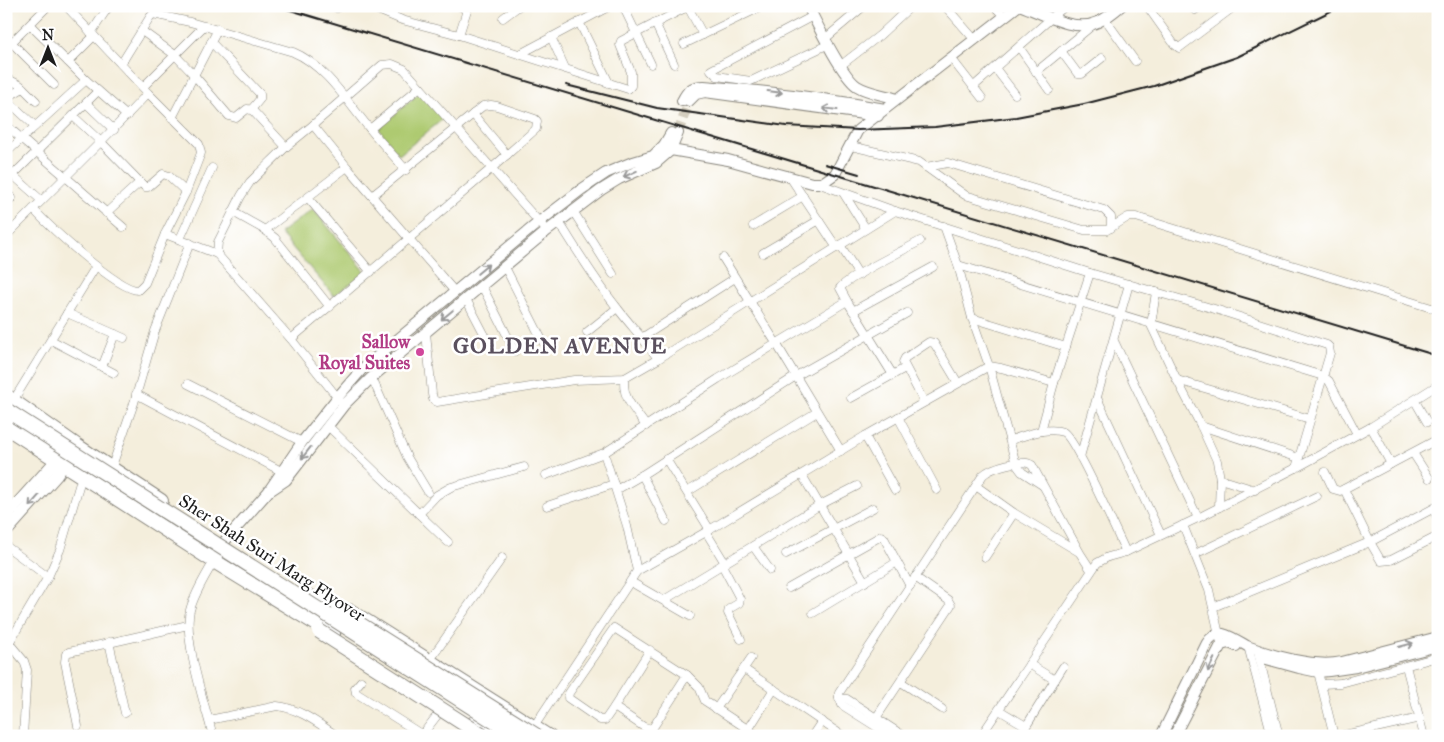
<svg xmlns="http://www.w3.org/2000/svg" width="1444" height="742" font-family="'IM FELL Great Primer',serif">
<rect width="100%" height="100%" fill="#fff"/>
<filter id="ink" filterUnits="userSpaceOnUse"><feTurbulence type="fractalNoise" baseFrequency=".02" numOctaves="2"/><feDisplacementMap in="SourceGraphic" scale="10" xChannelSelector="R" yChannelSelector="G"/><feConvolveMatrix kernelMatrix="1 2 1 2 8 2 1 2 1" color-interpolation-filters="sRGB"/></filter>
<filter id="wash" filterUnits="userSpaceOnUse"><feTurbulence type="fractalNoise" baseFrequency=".0096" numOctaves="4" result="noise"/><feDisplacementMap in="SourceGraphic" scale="20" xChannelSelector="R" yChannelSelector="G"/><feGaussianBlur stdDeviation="1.12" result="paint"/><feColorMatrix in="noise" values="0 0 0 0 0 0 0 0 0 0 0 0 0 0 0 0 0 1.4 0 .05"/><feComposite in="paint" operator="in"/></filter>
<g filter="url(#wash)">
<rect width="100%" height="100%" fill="#f4eedc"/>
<g fill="#aeca71" stroke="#657346">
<polygon points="420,92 443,119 399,155 379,129"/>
<polygon points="313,209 366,272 334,296 280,233"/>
</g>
</g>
<g filter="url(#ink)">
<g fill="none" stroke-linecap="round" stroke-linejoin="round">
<polyline stroke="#d4cebf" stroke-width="10" stroke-dasharray="10 5" stroke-linecap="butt" points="678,133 689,101"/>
<g stroke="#88857c" stroke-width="9">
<g id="street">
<polyline points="66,6 148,93"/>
<polyline points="376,6 378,10 402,20 459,35 628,89 631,86 631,72 620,45 621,41 689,6"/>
<polyline points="623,6 651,64"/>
<polyline points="945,6 975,40"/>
<polyline points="994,6 1004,16"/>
<polyline points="1147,6 1174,44 1179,48 1235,6"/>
<polyline points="1190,6 1195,10 1201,6"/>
<polyline points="688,7 703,35"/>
<polyline points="337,8 339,6"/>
<polyline points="813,16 711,70 717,76 751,81 829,44"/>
<polyline points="503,18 519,6"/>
<polyline points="1105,19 1135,61"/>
<polyline points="579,22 609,83"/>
<polyline points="655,23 674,64"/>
<polyline points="30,25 68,62"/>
<polyline points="142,31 175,55 194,75 229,116 236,118 247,109 252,110 286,147"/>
<polyline points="91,33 109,6"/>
<polyline points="459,35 467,10 460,6"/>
<polyline points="94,36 68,62 86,80 127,116"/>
<polyline points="551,37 565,68"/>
<polyline points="826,38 864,6"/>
<polyline points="211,42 260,94 260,99 251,110"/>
<polyline points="12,43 54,85"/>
<polyline points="684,44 763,6"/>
<polyline points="1019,47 1049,90"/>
<polyline points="6,48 48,6"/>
<polyline points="1061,51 1078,74 1082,74 1102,58"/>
<polyline points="520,54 610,6"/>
<polyline points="951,58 982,98"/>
<path d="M121 64 150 17 153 14 190 22 293 52C325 65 348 103 370 129 381 143 394 156 406 170"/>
<polyline points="840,66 880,35 910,7"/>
<polyline points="995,68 1015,94"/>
<polyline points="1036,72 1094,24"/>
<polyline points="6,78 20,85 36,101"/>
<polyline points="143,87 204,26"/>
<polyline points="973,87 1065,6"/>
<polyline points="6,98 23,88"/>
<polyline points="6,99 35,126"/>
<polyline points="86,103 114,130"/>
<polyline points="473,114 507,155"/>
<polyline points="73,116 101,142 140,182"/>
<polyline points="172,118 218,29"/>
<polyline points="6,125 123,227"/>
<polyline points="313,125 347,167 455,292"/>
<polyline points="370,129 420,87"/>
<polyline points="851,146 919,162 965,195 1084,230 1107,230 1128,217 1136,217 1438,310"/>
<polyline points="6,153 86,80"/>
<polyline points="926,167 948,163 1104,210 1111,217 1111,228"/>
<polyline points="6,169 41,200"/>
<polyline points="13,175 98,91"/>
<polyline points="790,177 837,248"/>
<polyline points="817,183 895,211 1090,273 1218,310 1327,345 1329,347 1330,353 1296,468"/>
<polyline points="6,193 12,198"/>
<polyline points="844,194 866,229"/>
<polyline points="308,198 371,272"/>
<polyline points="573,211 613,274"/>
<polyline points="233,212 265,230 275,238 330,307"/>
<polyline points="106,213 140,182 145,187 148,187 163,174 169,176 186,192"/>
<path d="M559 222C577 250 594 279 615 305 629 324 645 340 658 359"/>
<polyline points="753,226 803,196"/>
<polyline points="944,226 958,265 972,318 989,366 1016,464 1022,472 1042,485"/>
<polyline points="265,230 347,167"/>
<polyline points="165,234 217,254"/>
<path d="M6 236C54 188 102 142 148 93L199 144 201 153 186 192 165 234 145 283 138 290C117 290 49 226 33 209"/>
<polyline points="180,239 212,168"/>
<polyline points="840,245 859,275"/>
<polyline points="763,253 819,220"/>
<polyline points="723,258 776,343 841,451"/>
<polyline points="958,265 1323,376 1329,381 1357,434"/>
<polyline points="505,267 543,342"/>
<polyline points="482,286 515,351"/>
<polyline points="1156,292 1151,325 1177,380 1201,426 1217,461 1220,479 1219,507"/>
<polyline points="466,299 491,347"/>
<polyline points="853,311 933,267"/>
<polyline points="67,313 124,338"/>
<polyline points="972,318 1066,347"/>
<polyline points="587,332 617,308"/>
<polyline points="426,333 432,394 433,399 437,402 574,380 625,378 658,359 895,211"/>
<polyline points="643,337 735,278"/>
<polyline points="291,339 492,168 536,129 537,121 535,119 497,106 491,105 483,106 372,196"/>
<polyline points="51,340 114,373"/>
<polyline points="1114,341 1198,518"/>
<polyline points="102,367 115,334"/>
<path d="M893 375 847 301 840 288C848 277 905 250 920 241"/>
<polyline points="372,378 407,457 428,492"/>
<path d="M625 378C620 396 636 411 646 426"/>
<polyline points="1177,380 1310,419"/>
<polyline points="188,384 302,442"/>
<polyline points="136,394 281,471"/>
<polyline points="851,398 905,368"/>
<polyline points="1097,398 1161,535"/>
<polyline points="13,401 96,266"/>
<polyline points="1415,401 1427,422"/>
<polyline points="341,402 291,339 217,254 218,242 241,196 250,182 286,147 313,125 382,65 392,64 404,69 547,231"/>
<polyline points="924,402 903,362 905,358 929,342 934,343 958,383"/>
<polyline points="898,417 937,490"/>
<polyline points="328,426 448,542"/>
<polyline points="1201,426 1299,458"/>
<polyline points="1371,427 1391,464"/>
<polyline points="1041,431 1054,383 1090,273"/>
<polyline points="865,436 895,490"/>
<path d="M1010 440C1025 436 1047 426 1063 432 1075 437 1117 534 1126 552"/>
<polyline points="604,453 627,526 637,571"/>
<polyline points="1413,453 1429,478"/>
<polyline points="1080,457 1129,284"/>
<polyline points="666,459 710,530"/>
<polyline points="111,469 134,403 155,331 190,243"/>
<polyline points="1325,472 1333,489 1340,491 1438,439"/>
<polyline points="546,475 604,453 718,379 847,301"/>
<polyline points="642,475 666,521"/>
<polyline points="802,475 865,582"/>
<polyline points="1220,479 1255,490"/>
<polyline points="976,486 1014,513 1079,552"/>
<polyline points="1344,489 1370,542 1381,561 1391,560 1438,536"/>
<polyline points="616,490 642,475 796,376 907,313"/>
<polyline points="687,492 817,412"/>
<polyline points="547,506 614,484"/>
<polyline points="1433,509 1438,518"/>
<polyline points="419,514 437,495 451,487 524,467"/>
<polyline points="1183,525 1209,590 1220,639"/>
<polyline points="706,532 725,563"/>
<polyline points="6,546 48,577"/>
<polyline points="753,546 770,570"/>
<polyline points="786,554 873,508"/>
<polyline points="1195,554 1317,496"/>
<polyline points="985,557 1014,513"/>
<polyline points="722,565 740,599 739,603 729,609 728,613 741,639"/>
<polyline points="631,582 690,616"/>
<polyline points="789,588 881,536 884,538 910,586"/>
<polyline points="664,600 820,505 857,486"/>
<polyline points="1213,607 1370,542 1438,506"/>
<polyline points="813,613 897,562"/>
<polyline points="109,642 125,713"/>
<polyline points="9,643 24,661 27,670 23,736"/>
<polyline points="1248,646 1272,736"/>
<polyline points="6,648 48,577 60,550 82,476"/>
<polyline points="650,650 614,707 605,720 600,720 597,718 568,698 569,693 614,628 687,675 699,687 705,701 758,736"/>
<polyline points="1258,653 1279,736"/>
<polyline points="430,660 502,558"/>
<polyline points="1029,664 1055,680"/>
<polyline points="1406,666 1424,736"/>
<polyline points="1317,668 1334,736"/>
<polyline points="744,669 843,736"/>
<polyline points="361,681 355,688 356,693 424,736"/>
<polyline points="901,682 942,709"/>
<polyline points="1322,684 1341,683 1438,657"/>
<polyline points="839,698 847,699 904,736"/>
<polyline points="614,707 644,727 652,729 687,675"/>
<polyline points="716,709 751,658"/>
<polyline points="999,710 1026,726"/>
<polyline points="876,718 951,605 948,600 915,577"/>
<path d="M209 720 277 706C299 708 319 724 337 736"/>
<polyline points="78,726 65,662 66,654 69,652 188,625"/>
<polyline points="533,728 637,571 706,532 865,436 989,366 1001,368 1054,383"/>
<polyline points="748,730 774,689"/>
<polyline points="422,735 442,709"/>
<path d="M213 736C205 705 183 640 190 610 195 592 205 577 214 561"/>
<polyline points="812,736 822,721"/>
<path d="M891 736 842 705 839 696V693L983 475C992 467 1022 458 1032 465L1080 553 1091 570"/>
<polyline points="981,736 1097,563 1108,557 1126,552 1198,518 1296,468 1371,427 1433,388 1438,387"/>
<polyline points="1020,736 1063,667"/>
<polyline points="1340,736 1420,718"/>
</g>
</g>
<g stroke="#88857c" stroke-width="12">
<g id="secondary">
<path d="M808 6C817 24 842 76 857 86 868 93 885 95 897 99"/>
<path d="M1022 6C1044 14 1074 33 1098 22 1107 18 1114 12 1121 6"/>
<path d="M682 101C687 91 691 86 704 86 765 91 824 98 885 109"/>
<polyline points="689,101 696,94 705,92 878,116"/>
<polyline points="671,150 728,160 812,183 822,183 835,174 858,130 1018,6"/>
<polyline points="271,490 286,480 344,405 371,378 547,231 601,190 619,179 656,163 671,150 678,133"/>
<polyline points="214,561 224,542 268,492 302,442 337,398 362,369 539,222 582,189 606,173 630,163 653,156 664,145 671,133"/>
<polyline points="336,607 352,610 551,736"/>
<polyline points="1263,658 1299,668 1318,672 1329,671 1356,667 1438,646"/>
<path d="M1161 736 1207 643C1210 638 1216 633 1223 634 1231 636 1240 642 1247 646 1273 656 1315 668 1342 662L1438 637"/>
<polyline points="1174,736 1221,645 1229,643 1236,646"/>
</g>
</g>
<g stroke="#88857c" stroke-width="13">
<g id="primary">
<polyline points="6,516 62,454"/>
<polyline points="6,532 57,475 77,446"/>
</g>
</g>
<g stroke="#88857c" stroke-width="16">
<g id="highway">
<polyline points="6,396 77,446 161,501"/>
<polyline points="6,427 214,561 333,634"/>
<polyline points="308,596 339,611"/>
<polyline points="474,723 493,736"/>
</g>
</g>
<use href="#street" stroke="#fff" stroke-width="8"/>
<use href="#secondary" stroke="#fff" stroke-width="10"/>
<use href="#primary" stroke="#fff" stroke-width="11"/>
<use href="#highway" stroke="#fff" stroke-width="14"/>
<g stroke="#1c1c1c" stroke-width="2">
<polyline points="277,6 1438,356"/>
<polyline points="566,85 657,108 786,126 858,130 935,127 1016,117 1084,104 1154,86 1237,57 1341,6"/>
<polyline points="825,164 859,174"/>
</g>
<g stroke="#88857c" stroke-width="16" stroke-linecap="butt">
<g id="highway-bridge">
<polyline points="6,410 517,736"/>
<polyline points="339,611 537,736"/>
<polyline points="319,631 483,736"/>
</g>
</g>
<use href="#highway-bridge" stroke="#fff" stroke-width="14"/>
</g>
<defs><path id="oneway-shaft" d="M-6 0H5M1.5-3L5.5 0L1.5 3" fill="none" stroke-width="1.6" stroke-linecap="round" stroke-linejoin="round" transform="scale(1.25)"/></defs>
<g stroke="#999">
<use href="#oneway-shaft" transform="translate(775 92) rotate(7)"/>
<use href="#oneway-shaft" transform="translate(830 109) rotate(-172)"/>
<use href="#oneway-shaft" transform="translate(630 174) rotate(156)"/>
<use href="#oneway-shaft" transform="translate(483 269) rotate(-40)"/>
<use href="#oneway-shaft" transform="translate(447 315) rotate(140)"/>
<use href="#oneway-shaft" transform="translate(306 453) rotate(128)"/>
<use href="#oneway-shaft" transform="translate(34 501) rotate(131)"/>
<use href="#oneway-shaft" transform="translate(1406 645) rotate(-15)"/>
<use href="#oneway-shaft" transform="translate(1211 665) rotate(116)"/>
</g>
</g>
<circle fill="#d1479c" stroke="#fff" stroke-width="2" cx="420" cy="352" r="5"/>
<g text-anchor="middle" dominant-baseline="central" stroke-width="5" stroke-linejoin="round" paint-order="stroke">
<g font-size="18" font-weight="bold" fill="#b23c85" stroke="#fff" text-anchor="end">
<text x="410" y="342">Sallow<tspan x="410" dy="21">Royal Suites</tspan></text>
</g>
<g font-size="18" fill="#1c1c1c" stroke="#fff">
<text transform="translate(272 558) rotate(33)">Sher Shah Suri Marg Flyover</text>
</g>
<g font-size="22" font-weight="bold" letter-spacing="1" fill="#5a505e" stroke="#fff">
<text x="560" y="345">GOLDEN AVENUE</text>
</g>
</g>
<rect width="1444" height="742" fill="none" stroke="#fff" stroke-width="25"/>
<g transform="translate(48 48)" stroke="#ffffff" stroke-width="4" paint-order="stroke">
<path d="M0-4L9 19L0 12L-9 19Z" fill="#1c1c1c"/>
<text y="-8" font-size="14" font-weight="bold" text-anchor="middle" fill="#1c1c1c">N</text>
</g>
</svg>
